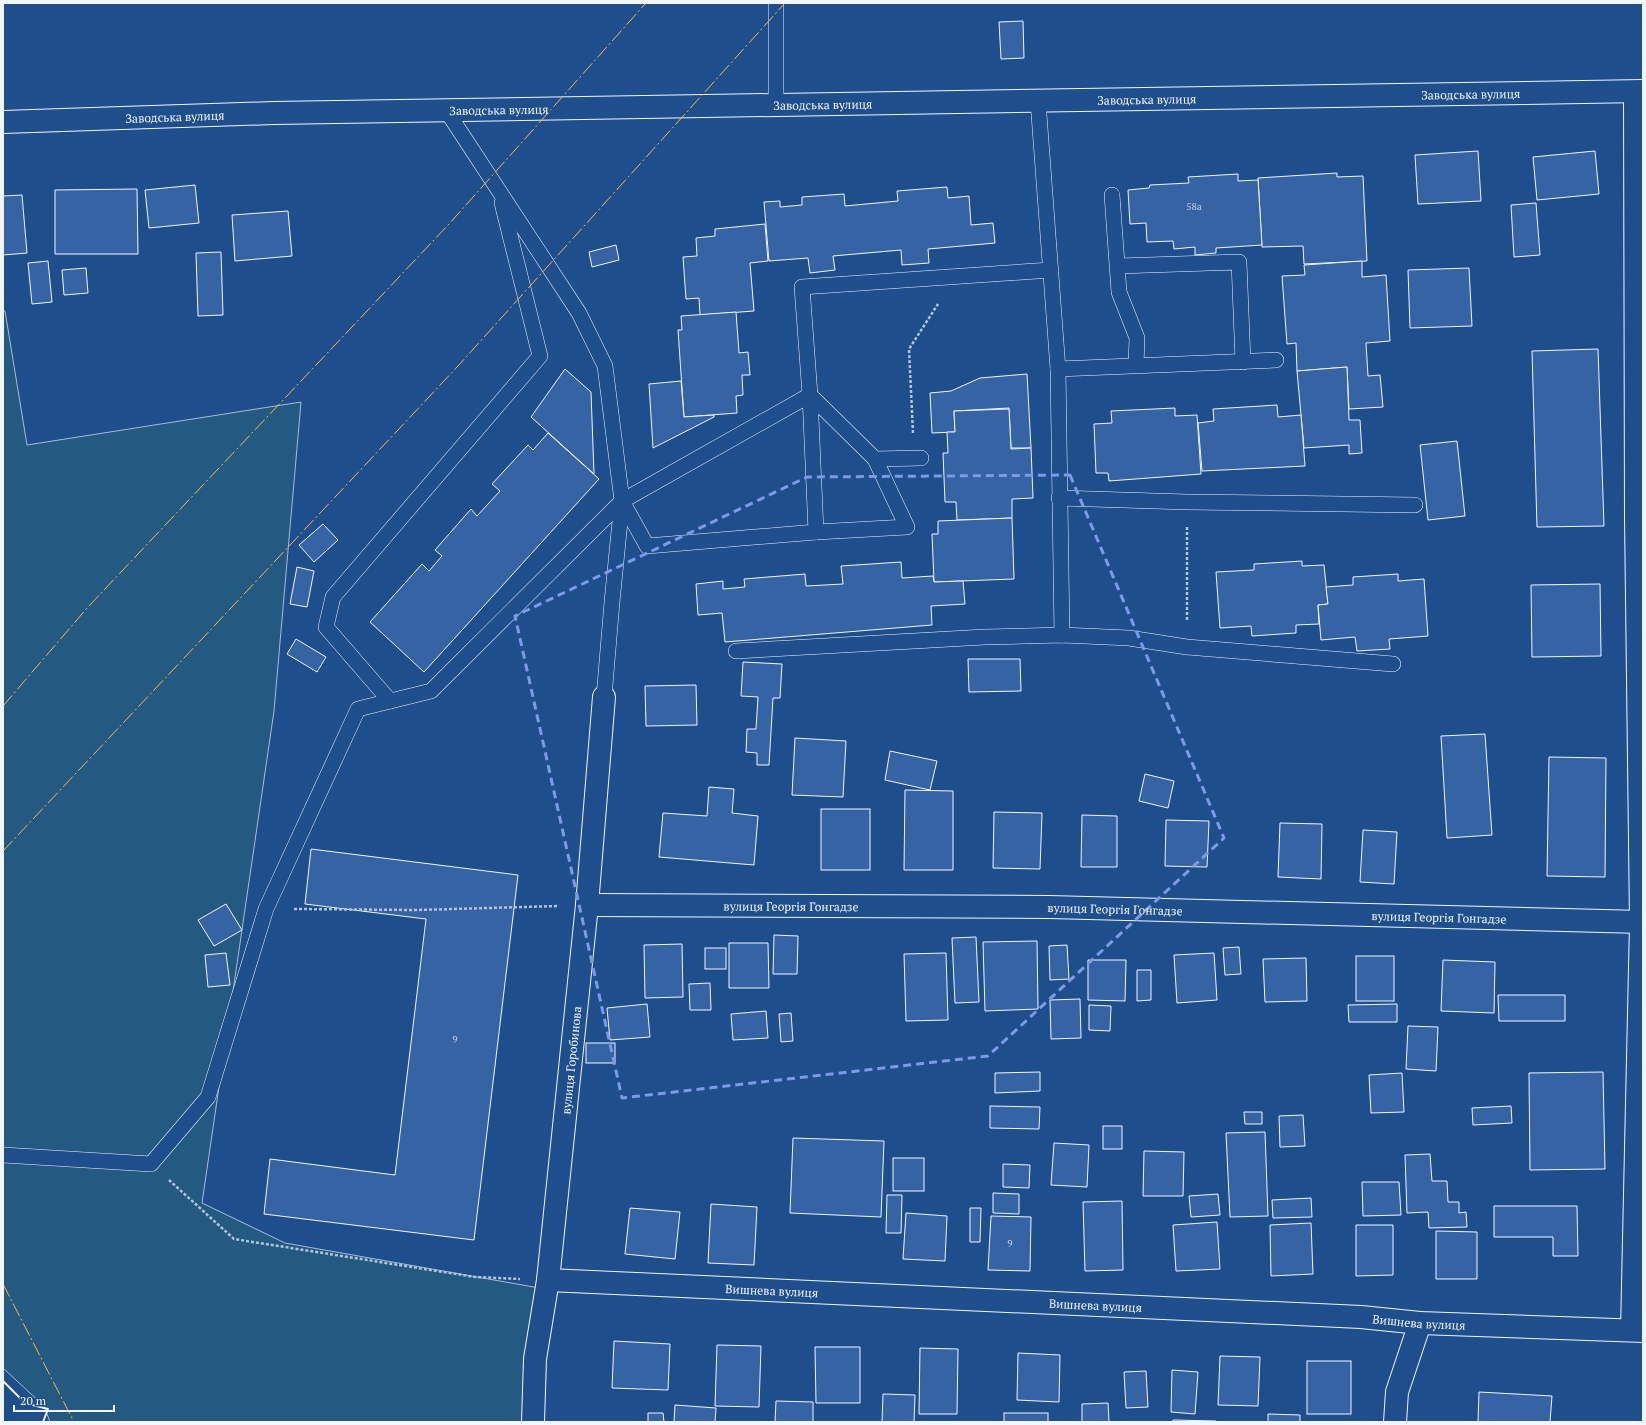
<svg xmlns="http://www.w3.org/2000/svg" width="1646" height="1425" font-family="'PT Serif',serif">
<rect width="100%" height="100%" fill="#1f4e8c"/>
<polygon fill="#245a82" stroke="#a8bbd7" points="3,311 5,311 27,445 301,402 274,711 202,1203 285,1243 545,1289 530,1422 50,1422 44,1406 3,1368"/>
<g fill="#3563a3" stroke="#f2f6ff">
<polygon points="1023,21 1024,58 1001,59 999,22"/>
<polygon points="1478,151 1481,201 1418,204 1415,155"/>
<polygon points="1595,151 1599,194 1537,200 1533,157"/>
<polygon points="1337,173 1337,177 1363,176 1367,261 1304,264 1303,246 1262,247 1258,178"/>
<polygon points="1238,174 1238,181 1258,180 1262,245 1216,248 1216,253 1195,255 1195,247 1174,249 1173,241 1147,242 1146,223 1130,224 1128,190 1149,188 1150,185 1189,183 1188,177"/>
<polygon points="195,185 199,223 149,228 145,190"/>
<polygon points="947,187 948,198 969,196 971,225 993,223 995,243 928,249 929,263 902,265 901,250 833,256 835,270 810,273 808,258 769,261 764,202 780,201 780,207 802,205 802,197 844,194 845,206 898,201 897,191"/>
<polygon points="137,189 138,254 55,254 55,190"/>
<polygon points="22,195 27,253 3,255 3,196"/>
<polygon points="1536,203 1540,255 1514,257 1511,205"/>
<polygon points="288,211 292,256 235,261 232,215"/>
<polygon points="765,224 768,261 750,263 754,311 700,315 699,298 686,299 683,257 697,256 696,238 715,236 715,229"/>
<polygon points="616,245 619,260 592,267 589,252"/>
<polygon points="221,252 223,315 198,316 196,253"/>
<polygon points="48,261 52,302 32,304 28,263"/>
<polygon points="1362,261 1362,277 1386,275 1390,341 1366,343 1368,376 1380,375 1383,407 1349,409 1347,367 1297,371 1296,343 1287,344 1282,276 1305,275 1304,265"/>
<polygon points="86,268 88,293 64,295 62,270"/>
<polygon points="1469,268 1472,326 1410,328 1408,270"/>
<polygon points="736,312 739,353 748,352 750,375 742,375 743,395 736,396 737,413 684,417 678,330 682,330 681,316"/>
<polygon points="1598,349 1604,526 1537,527 1532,351"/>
<polygon points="1347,367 1349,420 1360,420 1362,453 1349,454 1349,445 1304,448 1297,371"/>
<polygon points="565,369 591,392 594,474 531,417"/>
<polygon points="1027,374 1031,448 1011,448 1009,408 954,411 955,432 932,433 930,393 951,391 980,378"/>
<polygon points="681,381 684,417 714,415 714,417 653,448 649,384"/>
<polygon points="1277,405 1278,417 1301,415 1305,466 1202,471 1198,423 1214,421 1213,409"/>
<polygon points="1175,408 1175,416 1197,415 1201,474 1109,481 1108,473 1096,473 1094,424 1112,423 1111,411"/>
<polygon points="1009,409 1011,449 1031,448 1033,498 1012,499 1012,518 957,520 956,502 945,502 943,453 948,453 947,432 955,432 954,411"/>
<polygon points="548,433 599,479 424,672 370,622 422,564 429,571 442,556 435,550 471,509 477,516 500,491 492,484 528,445 533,450"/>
<polygon points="1457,441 1465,516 1428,520 1420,445"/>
<polygon points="1012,518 1014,579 934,582 932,534 938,534 938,521"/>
<polygon points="323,524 338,540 314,562 299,545"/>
<polygon points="1302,561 1302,566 1324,565 1328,604 1318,605 1319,624 1296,625 1296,633 1252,636 1251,626 1220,628 1216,572 1254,570 1254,564"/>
<polygon points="901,562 902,578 933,576 934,582 963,581 965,604 931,606 932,625 725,642 722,613 698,615 696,584 723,581 723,589 745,587 744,579 805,574 806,586 843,584 841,566"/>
<polygon points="297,567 314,571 307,607 290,604"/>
<polygon points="1398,574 1398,581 1424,579 1428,636 1389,639 1390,649 1357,651 1355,637 1321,640 1318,605 1328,604 1326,587 1353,585 1353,577"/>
<polygon points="1600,584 1601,656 1532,657 1531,585"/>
<polygon points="296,639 326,657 317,672 287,654"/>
<polygon points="968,659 1020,659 1021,691 969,692"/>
<polygon points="743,662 782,664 780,698 773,698 769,765 757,765 757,753 746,752 747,729 756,729 758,697 741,696"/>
<polygon points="696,685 697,725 646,726 645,686"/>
<polygon points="1485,734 1492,835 1447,838 1441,736"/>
<polygon points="795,738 846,741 843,797 792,795"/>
<polygon points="890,751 937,761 930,790 885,780"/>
<polygon points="1549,757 1606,758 1605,877 1547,876"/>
<polygon points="1145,774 1174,781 1168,808 1139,801"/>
<polygon points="709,787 734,789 732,813 758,816 754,865 659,857 663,813 707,816"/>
<polygon points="905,790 953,791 953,870 904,870"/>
<rect x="821" y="809" width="49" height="61"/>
<polygon points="994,812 1042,813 1040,869 993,868"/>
<polygon points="1082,815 1117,816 1117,867 1081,867"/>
<polygon points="1166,820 1209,821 1207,867 1165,866"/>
<polygon points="1280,823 1322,824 1321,879 1278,877"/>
<polygon points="1363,830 1397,832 1394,884 1360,882"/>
<polygon points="311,849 518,875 474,1240 264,1214 270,1159 395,1175 426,919 305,904"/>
<polygon points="226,904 242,930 214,946 198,920"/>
<polygon points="774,935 798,936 797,974 773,974"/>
<polygon points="976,937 979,1002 955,1003 952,938"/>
<polygon points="1037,941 1038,1009 985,1011 983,942"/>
<polygon points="729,943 768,943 769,988 729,988"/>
<polygon points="682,944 683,997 645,998 644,945"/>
<polygon points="1067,945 1069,979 1050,980 1049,946"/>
<polygon points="1239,947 1241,974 1225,975 1223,948"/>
<rect x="705" y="948" width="21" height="21"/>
<polygon points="226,953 230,985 208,987 205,955"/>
<polygon points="946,953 948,1020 906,1021 904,954"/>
<polygon points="1214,953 1217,1000 1177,1003 1174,955"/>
<rect x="1356" y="956" width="38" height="45"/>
<polygon points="1306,958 1307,1001 1265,1002 1263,959"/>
<polygon points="1088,960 1126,960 1125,1001 1088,1000"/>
<polygon points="1443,960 1495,962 1494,1013 1441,1011"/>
<polygon points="1137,970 1151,970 1151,1000 1137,1001"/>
<polygon points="710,983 711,1010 690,1010 689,984"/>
<polygon points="1498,995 1565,995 1565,1021 1499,1021"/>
<polygon points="1080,999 1081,1038 1051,1039 1050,1000"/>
<polygon points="647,1004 650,1037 610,1040 607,1008"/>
<polygon points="1397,1004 1397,1022 1349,1022 1348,1005"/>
<polygon points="1089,1005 1111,1006 1110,1031 1089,1030"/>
<polygon points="766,1011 768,1038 733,1040 731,1014"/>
<polygon points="791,1013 793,1041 781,1042 779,1014"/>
<polygon points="1408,1026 1438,1027 1436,1071 1406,1069"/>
<rect x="586" y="1043" width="29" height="20"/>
<polygon points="1040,1072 1040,1091 995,1093 995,1073"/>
<polygon points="1603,1072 1605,1169 1530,1170 1529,1073"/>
<polygon points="1402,1073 1404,1112 1371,1113 1369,1075"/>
<polygon points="990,1106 1040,1107 1039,1129 990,1128"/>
<polygon points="1511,1106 1512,1123 1473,1125 1472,1108"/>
<polygon points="1244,1112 1262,1112 1262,1124 1245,1124"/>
<polygon points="1303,1115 1305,1146 1280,1147 1279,1116"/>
<rect x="1103" y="1126" width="19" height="23"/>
<polygon points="1265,1132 1268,1216 1230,1217 1226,1133"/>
<polygon points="793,1138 884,1141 881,1217 790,1213"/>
<polygon points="1054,1143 1089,1145 1087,1187 1051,1185"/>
<polygon points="1144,1151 1184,1152 1183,1196 1143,1196"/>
<polygon points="1430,1154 1432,1181 1447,1181 1448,1202 1459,1202 1459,1213 1466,1212 1467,1227 1429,1228 1428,1212 1407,1213 1405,1155"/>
<rect x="893" y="1158" width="31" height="33"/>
<polygon points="1003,1164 1030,1165 1029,1188 1003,1187"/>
<polygon points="1362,1182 1399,1182 1401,1215 1363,1216"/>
<polygon points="993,1193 1019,1194 1019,1214 993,1213"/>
<polygon points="1218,1194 1220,1215 1191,1217 1189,1196"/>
<polygon points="887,1195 902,1195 901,1233 886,1233"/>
<polygon points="1311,1198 1312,1217 1273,1218 1272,1200"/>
<polygon points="1122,1201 1123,1270 1085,1271 1083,1202"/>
<polygon points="711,1204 757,1207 754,1265 708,1263"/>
<polygon points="1494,1206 1577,1206 1578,1256 1553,1256 1553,1237 1494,1237"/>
<polygon points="630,1208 680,1212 675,1259 625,1254"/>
<polygon points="970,1208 981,1208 980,1242 970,1242"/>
<polygon points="906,1213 947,1216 945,1261 903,1259"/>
<polygon points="991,1216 1031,1217 1030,1271 988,1270"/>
<polygon points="1217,1222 1220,1269 1176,1271 1173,1225"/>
<polygon points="1311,1223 1313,1274 1271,1276 1270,1225"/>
<polygon points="1356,1225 1393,1225 1393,1275 1356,1276"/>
<polygon points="1436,1231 1477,1232 1477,1279 1436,1279"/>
<polygon points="614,1341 670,1344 668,1390 612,1388"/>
<polygon points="717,1345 761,1346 759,1407 715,1406"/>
<polygon points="815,1347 860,1347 860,1403 816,1403"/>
<polygon points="920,1348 958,1349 957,1414 919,1414"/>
<polygon points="1018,1353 1060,1355 1059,1402 1017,1400"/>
<polygon points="1220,1356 1260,1357 1258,1406 1218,1405"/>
<rect x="1307" y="1361" width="44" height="53"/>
<polygon points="1172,1370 1198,1372 1195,1414 1171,1412"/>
<polygon points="1146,1371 1148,1407 1126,1408 1124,1372"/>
<polygon points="1479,1392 1552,1396 1550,1422 1478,1422"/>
<polygon points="883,1394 915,1395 914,1422 882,1422"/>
<polygon points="776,1401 813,1402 813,1422 775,1422"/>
<polygon points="1108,1403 1109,1422 1082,1422 1082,1404"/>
<polygon points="675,1405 716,1408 715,1422 674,1422"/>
<polygon points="648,1413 663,1413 664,1422 648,1422"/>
<rect x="1004" y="1413" width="44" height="9"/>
<polygon points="1268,1414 1300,1415 1300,1422 1268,1422"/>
<polygon points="1173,1420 1216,1421 1216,1422 1172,1422"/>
</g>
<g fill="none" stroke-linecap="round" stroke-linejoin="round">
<g stroke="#f2f6ff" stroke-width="16">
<g id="lane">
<polyline points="776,3 776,105"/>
<polyline points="1038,101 1058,369 1062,635"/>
<polyline points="1112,195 1119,292 1137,338 1136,365"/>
<polyline points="1118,266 1239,262 1243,362"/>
<polyline points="1058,369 1276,360"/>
<polygon points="810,395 816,532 647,546 622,501"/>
<polyline points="875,459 921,458"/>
<polyline points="1059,498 1187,502 1415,505"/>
<polyline points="816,532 907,527 875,459 810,395 802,287 1051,270"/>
<polyline points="736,651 985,637 1062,635 1129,638 1187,647 1393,664"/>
<polyline points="604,697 612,602 622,501"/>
<polyline points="390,701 326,627 333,597 540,356 502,203"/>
<polyline points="3,1155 151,1164 208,1097 266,909 358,709 431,691 622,501 605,366 579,313 446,110"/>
</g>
</g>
<g stroke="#f2f6ff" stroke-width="24">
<g id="street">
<path id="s1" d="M587 905 1049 907 1643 922"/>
<path id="s2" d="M548 1280 1361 1317 1420 1323 1643 1331"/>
<polyline points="1632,1330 1641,922 1636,517 1635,92"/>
<path id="s3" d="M533 1422 535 1359 548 1280 587 905 604 697"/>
<polyline points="1395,1422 1397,1392 1420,1323"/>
</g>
</g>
<g stroke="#f2f6ff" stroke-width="24">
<g id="secondary">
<path id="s4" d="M3 122 273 113 1643 91"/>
</g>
</g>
<g stroke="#b3c4dc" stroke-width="2.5" stroke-dasharray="3 2" stroke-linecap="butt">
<polyline points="913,433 909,349 938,304"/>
<polyline points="1187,527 1187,622"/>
<polyline points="294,909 417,910 559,906"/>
<polyline points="169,1180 234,1239 475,1277 520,1279"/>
</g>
<use href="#lane" stroke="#1f4e8c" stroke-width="15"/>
<use href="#street" stroke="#1f4e8c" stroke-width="22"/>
<use href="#secondary" stroke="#1f4e8c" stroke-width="22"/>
<polyline stroke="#f2f6ff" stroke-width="2" points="3,1381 25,1403 48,1409 43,1422"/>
<g stroke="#ffb74d" stroke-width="1" stroke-dasharray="14 3 2 3" stroke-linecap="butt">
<polyline points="3,706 88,607 449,224 646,3"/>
<polyline points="3,851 458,366 785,3"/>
<polyline points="3,1284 74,1422"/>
</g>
</g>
<path fill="none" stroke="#7d9aea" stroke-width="3" stroke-dasharray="8 5" stroke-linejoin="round" d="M1070 475 1224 838 988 1056 622 1098 515 616 807 477Z"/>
<g text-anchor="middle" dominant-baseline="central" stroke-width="3" stroke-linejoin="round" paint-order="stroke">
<g font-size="10" fill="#c3d1e8">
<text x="1194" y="206">58а</text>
<text x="455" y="1039">9</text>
<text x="1010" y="1243">9</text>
</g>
<g font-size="12" fill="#f2f6ff" stroke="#1f4e8c">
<text stroke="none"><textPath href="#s4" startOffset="1468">Заводська вулиця</textPath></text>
<text stroke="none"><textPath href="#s4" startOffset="1144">Заводська вулиця</textPath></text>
<text stroke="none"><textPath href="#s4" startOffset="820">Заводська вулиця</textPath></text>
<text stroke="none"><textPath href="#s4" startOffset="496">Заводська вулиця</textPath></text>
<text stroke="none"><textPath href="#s4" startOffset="172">Заводська вулиця</textPath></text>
<text stroke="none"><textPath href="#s1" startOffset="204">вулиця Георгія Гонгадзе</textPath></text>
<text stroke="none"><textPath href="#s1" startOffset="528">вулиця Георгія Гонгадзе</textPath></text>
<text stroke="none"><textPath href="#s1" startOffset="852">вулиця Георгія Гонгадзе</textPath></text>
<text stroke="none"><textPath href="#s3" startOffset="364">вулиця Горобинова</textPath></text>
<text stroke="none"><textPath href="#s2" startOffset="224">Вишнева вулиця</textPath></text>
<text stroke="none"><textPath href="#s2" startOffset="548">Вишнева вулиця</textPath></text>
<text stroke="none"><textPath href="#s2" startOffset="872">Вишнева вулиця</textPath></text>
</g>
</g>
<rect width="1646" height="1425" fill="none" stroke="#f2f6ff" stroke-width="8"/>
<path d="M14 1405v6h100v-6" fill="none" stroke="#f2f6ff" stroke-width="2"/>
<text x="20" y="1405" font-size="12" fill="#f2f6ff" stroke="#1f4e8c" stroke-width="3" paint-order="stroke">20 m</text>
</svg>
